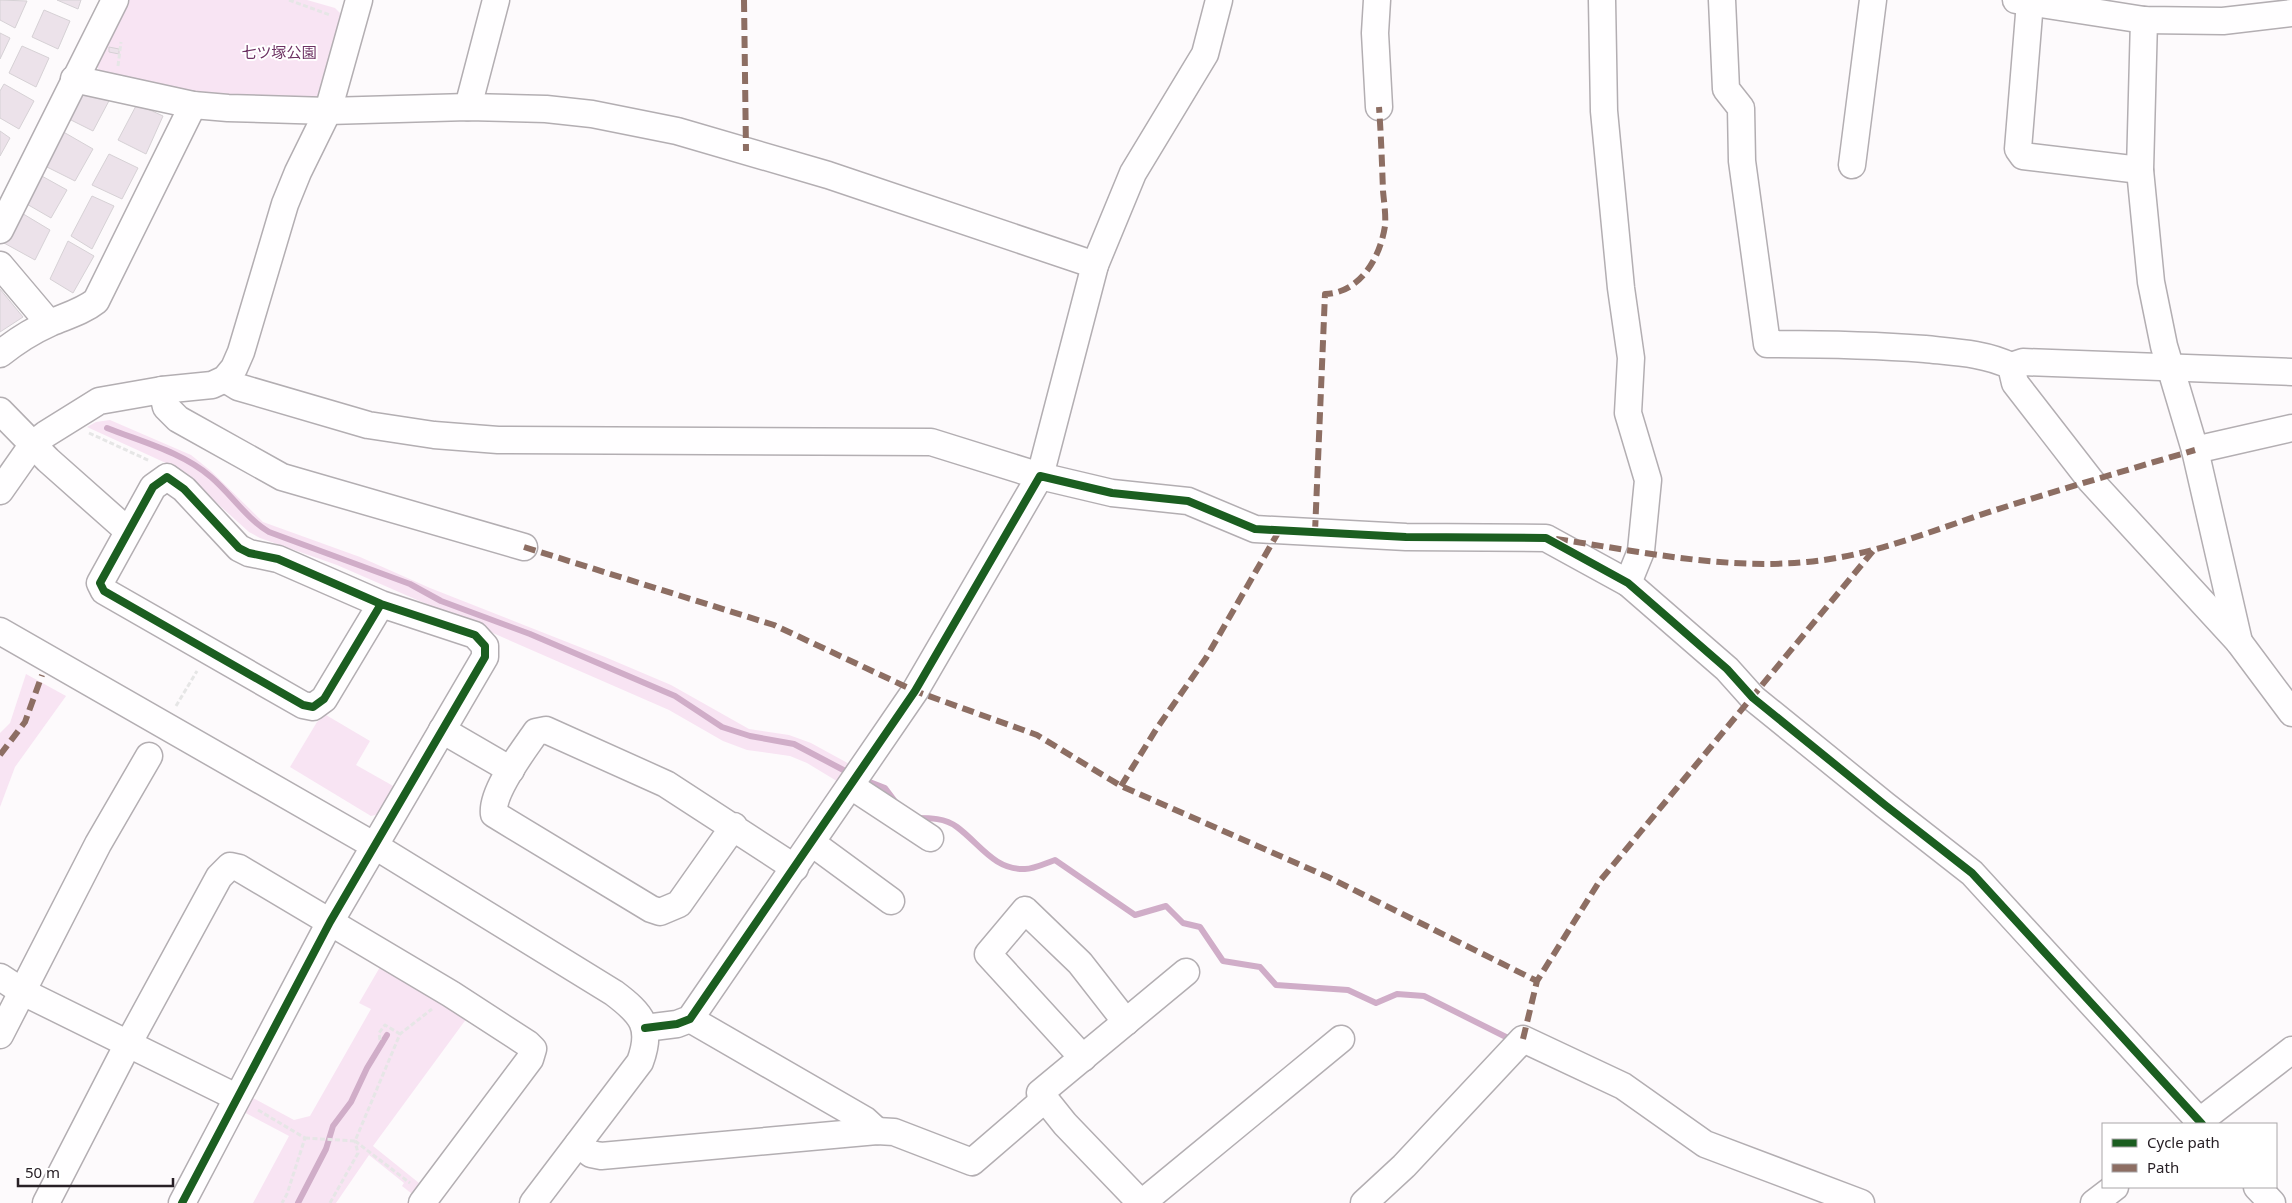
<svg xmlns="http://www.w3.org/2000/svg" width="2292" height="1203" font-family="'Noto Sans','Noto Sans JP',sans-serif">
<rect width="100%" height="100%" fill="#fdfafc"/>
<g fill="#f8e4f3">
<polygon points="124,0 307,0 335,8 345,18 320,100 227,100 101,73 96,65"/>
<polygon points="110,420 191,455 211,471 263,522 360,557 430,588 605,657 671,685 749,729 789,735 811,743 853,766 840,783 807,763 790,756 747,750 723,741 669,710 337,565 260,538 249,532 179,469 87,427 96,422"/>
<polygon points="26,674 66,696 15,767 0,807 0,733 10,723"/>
<polygon points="326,715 370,741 356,765 395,787 379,814 371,816 290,767 317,722"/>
<polygon points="380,967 467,1018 373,1146 424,1187 416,1197 402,1186 404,1183 369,1155 336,1203 253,1203 289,1136 242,1111 251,1097 294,1120 310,1116 371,1009 359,1003"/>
</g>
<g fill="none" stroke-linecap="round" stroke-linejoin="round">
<g stroke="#d0adc8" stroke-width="6">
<path d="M107 428C142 442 182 452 211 477 231 494 247 519 269 532L410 584 441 601 530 634 675 696 722 727 750 736 794 744 851 774"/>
<polyline points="862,779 885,788 897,804"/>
<path d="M916 818C930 818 945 818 957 827 980 844 994 870 1025 869 1034 869 1046 863 1055 860L1135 915 1166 906 1183 923 1200 927 1223 961 1260 967 1276 985 1348 990 1376 1003 1397 994 1424 996 1514 1041"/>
<polyline points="298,1203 326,1149 333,1126 351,1102 367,1068 387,1035"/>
</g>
</g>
<g fill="#ece2ea" stroke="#d6d1d5">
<polygon points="0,0 27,1 15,28 0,20"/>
<polygon points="57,0 81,0 78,9"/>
<polygon points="44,10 70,21 58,49 32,37"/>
<polygon points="0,33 10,38 0,59"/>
<polygon points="22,46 49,58 36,87 9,73"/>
<polygon points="109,47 119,49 119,54 109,52"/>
<polygon points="4,84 34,101 19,129 0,118 0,91"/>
<polygon points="77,85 111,97 93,131 63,116"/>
<polygon points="137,104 163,116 146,154 118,140"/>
<polygon points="60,130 93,149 75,181 43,165"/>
<polygon points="0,131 10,138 0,156"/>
<polygon points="109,154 138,168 122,199 92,185"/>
<polygon points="40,175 67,190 51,218 25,203"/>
<polygon points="92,196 114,206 92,249 71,236"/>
<polygon points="20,212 50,230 35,260 4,243"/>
<polygon points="68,241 94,256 73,293 50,279"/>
<polygon points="0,289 23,317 0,332"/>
</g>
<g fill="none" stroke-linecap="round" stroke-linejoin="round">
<g stroke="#b3aeb2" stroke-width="29">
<g id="minor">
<polyline points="1377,0 1375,33 1379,107"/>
<polyline points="1602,0 1604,111 1621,288 1631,358 1628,413 1648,480 1641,551 1628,583"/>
<path d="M1722 0 1726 89 1741 108 1742 161 1767 344C1820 344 1872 345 1925 349 1953 352 1985 353 2011 366L2015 383 2091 481 2239 642 2292 713"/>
<polyline points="2016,0 2144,20 2223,21 2292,13"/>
<polyline points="2030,2 2018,149 2023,156 2140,170"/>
<polyline points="2144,20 2140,170 2151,282 2164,346 2195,450 2239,642"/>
<polyline points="74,79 193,105 228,108 328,111 468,107 546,109 592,114 677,131 828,175 1095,265"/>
<polyline points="468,107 496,0"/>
<polyline points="1852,165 1873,0"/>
<polyline points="0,230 115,0"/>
<polyline points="0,265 49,323"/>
<path d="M0 354C15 342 32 331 50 323 66 316 82 312 96 301L193 105"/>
<polyline points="2011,366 2023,362 2292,372"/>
<polyline points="225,379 238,387 368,425 434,435 498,440 931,442 1040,476 1095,265 1133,173 1205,54 1219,0"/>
<polyline points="162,390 166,407 178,419 282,477 524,547"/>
<polyline points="0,411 48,460 128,531"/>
<polyline points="2195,450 2292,428"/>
<polyline points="0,491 33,444 46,434 99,401 162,390 212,385 225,379 234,368 241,352 285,204 298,172 328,111 359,0"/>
<path d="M0 631 375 846 614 993C642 1014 653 1027 640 1062L533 1203"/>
<polyline points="442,730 511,770"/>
<polyline points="851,786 930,838"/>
<path d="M734 826 679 904 660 912 651 909 494 814C491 792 523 751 536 732L546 730 666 784 795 868"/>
<polyline points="812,843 891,901"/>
<polyline points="0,977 23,992 236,1097"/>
<polyline points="690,1019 865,1120 877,1131"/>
<polyline points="645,1028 677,1024 690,1019 915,691 1040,476 1112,493 1188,501 1255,529 1406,537 1546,538 1628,583 1727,669 1753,698 1885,805 1972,873 2202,1124"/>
<polyline points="0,1035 98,844 149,756"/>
<polyline points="1083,1058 988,954 1025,910 1080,963 1126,1022"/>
<polyline points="1045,1099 1040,1093 1186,972"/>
<polyline points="2196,1124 2292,1050"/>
<polyline points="578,1144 591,1154 601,1156 877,1131 894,1132 972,1162 1045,1099 1065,1124 1138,1200 1146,1203"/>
<polyline points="2257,1187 2272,1203"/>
<polyline points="1143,1202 1341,1039"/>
<polyline points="46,1203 128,1044 219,877 230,866 239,868 451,994 528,1044 533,1049 530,1059 422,1203"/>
<polyline points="182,1203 330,922 485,657 485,646 475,635 381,604 278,559 249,553 239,548 184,489 167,477 153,487 100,583 104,591 303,705 313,707 324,699 381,604"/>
<polyline points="1364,1203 1404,1166 1523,1039 1623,1086 1705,1144 1861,1203"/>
<polyline points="2094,1203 2115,1187"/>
</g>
</g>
<g stroke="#e6e6e6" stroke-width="3" stroke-dasharray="5 2.5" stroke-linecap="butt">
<polyline points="289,0 330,15"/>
<polyline points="118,66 121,42"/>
<polyline points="89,433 150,461"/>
<polyline points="176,706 197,671"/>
<polyline points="380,1040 379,1033 385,1025 400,1034"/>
<polyline points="258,1110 305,1138 287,1194 282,1203"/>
<polyline points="305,1138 355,1141 400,1034 432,1009"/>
<polyline points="355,1141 410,1183"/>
<polyline points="330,1203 358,1153 355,1141"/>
</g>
<use href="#minor" stroke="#fffeff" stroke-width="26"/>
<g stroke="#8d6e63" stroke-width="6" stroke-dasharray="12 6" stroke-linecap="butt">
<polyline points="744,0 746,151"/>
<path d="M1315 532 1325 294C1360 293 1380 258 1385 226 1386 215 1384 202 1383 191 1382 163 1381 135 1379 107"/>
<path d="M1556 539C1639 551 1723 570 1807 562 1872 556 1931 531 1992 511 2059 490 2127 470 2195 450"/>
<polyline points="524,547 774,625 915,691 1037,735 1121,786 1328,877 1537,981"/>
<polyline points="0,755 25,722 42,675"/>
<polyline points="1121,786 1157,728 1206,658 1279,531"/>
<polyline points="1523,1039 1537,981 1599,882 1873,551"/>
</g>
<g stroke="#fff" stroke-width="11">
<g id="cycleway">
<polyline points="645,1028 677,1024 690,1019 915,691 1040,476 1112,493 1188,501 1255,529 1406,537 1546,538 1628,583 1727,669 1753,698 1885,805 1972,873 2202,1124"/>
<polyline points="182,1203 330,922 485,657 485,646 475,635 381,604 278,559 249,553 239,548 184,489 167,477 153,487 100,583 104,591 303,705 313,707 324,699 381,604"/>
</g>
</g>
<use href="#cycleway" stroke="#1b5e20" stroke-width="8"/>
</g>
<g text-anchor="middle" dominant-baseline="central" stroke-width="4" stroke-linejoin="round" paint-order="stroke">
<g font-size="15" fill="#6d3263" stroke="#fff">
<text x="279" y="52">七ツ塚公園</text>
</g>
</g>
<rect x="2102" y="1123" width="175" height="65" fill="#ffffff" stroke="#a9a6a8"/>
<rect x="2112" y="1139" width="25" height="8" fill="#1b5e20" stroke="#a9a6a8"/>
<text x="2147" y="1148" font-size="15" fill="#282026">Cycle path</text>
<rect x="2112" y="1164" width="25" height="8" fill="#8d6e63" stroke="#a9a6a8"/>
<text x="2147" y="1173" font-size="15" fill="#282026">Path</text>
<path d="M18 1178v8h155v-8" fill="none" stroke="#282026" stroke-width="2.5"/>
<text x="25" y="1178" font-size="15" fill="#282026" stroke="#ffffff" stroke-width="4" paint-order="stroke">50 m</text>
</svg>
